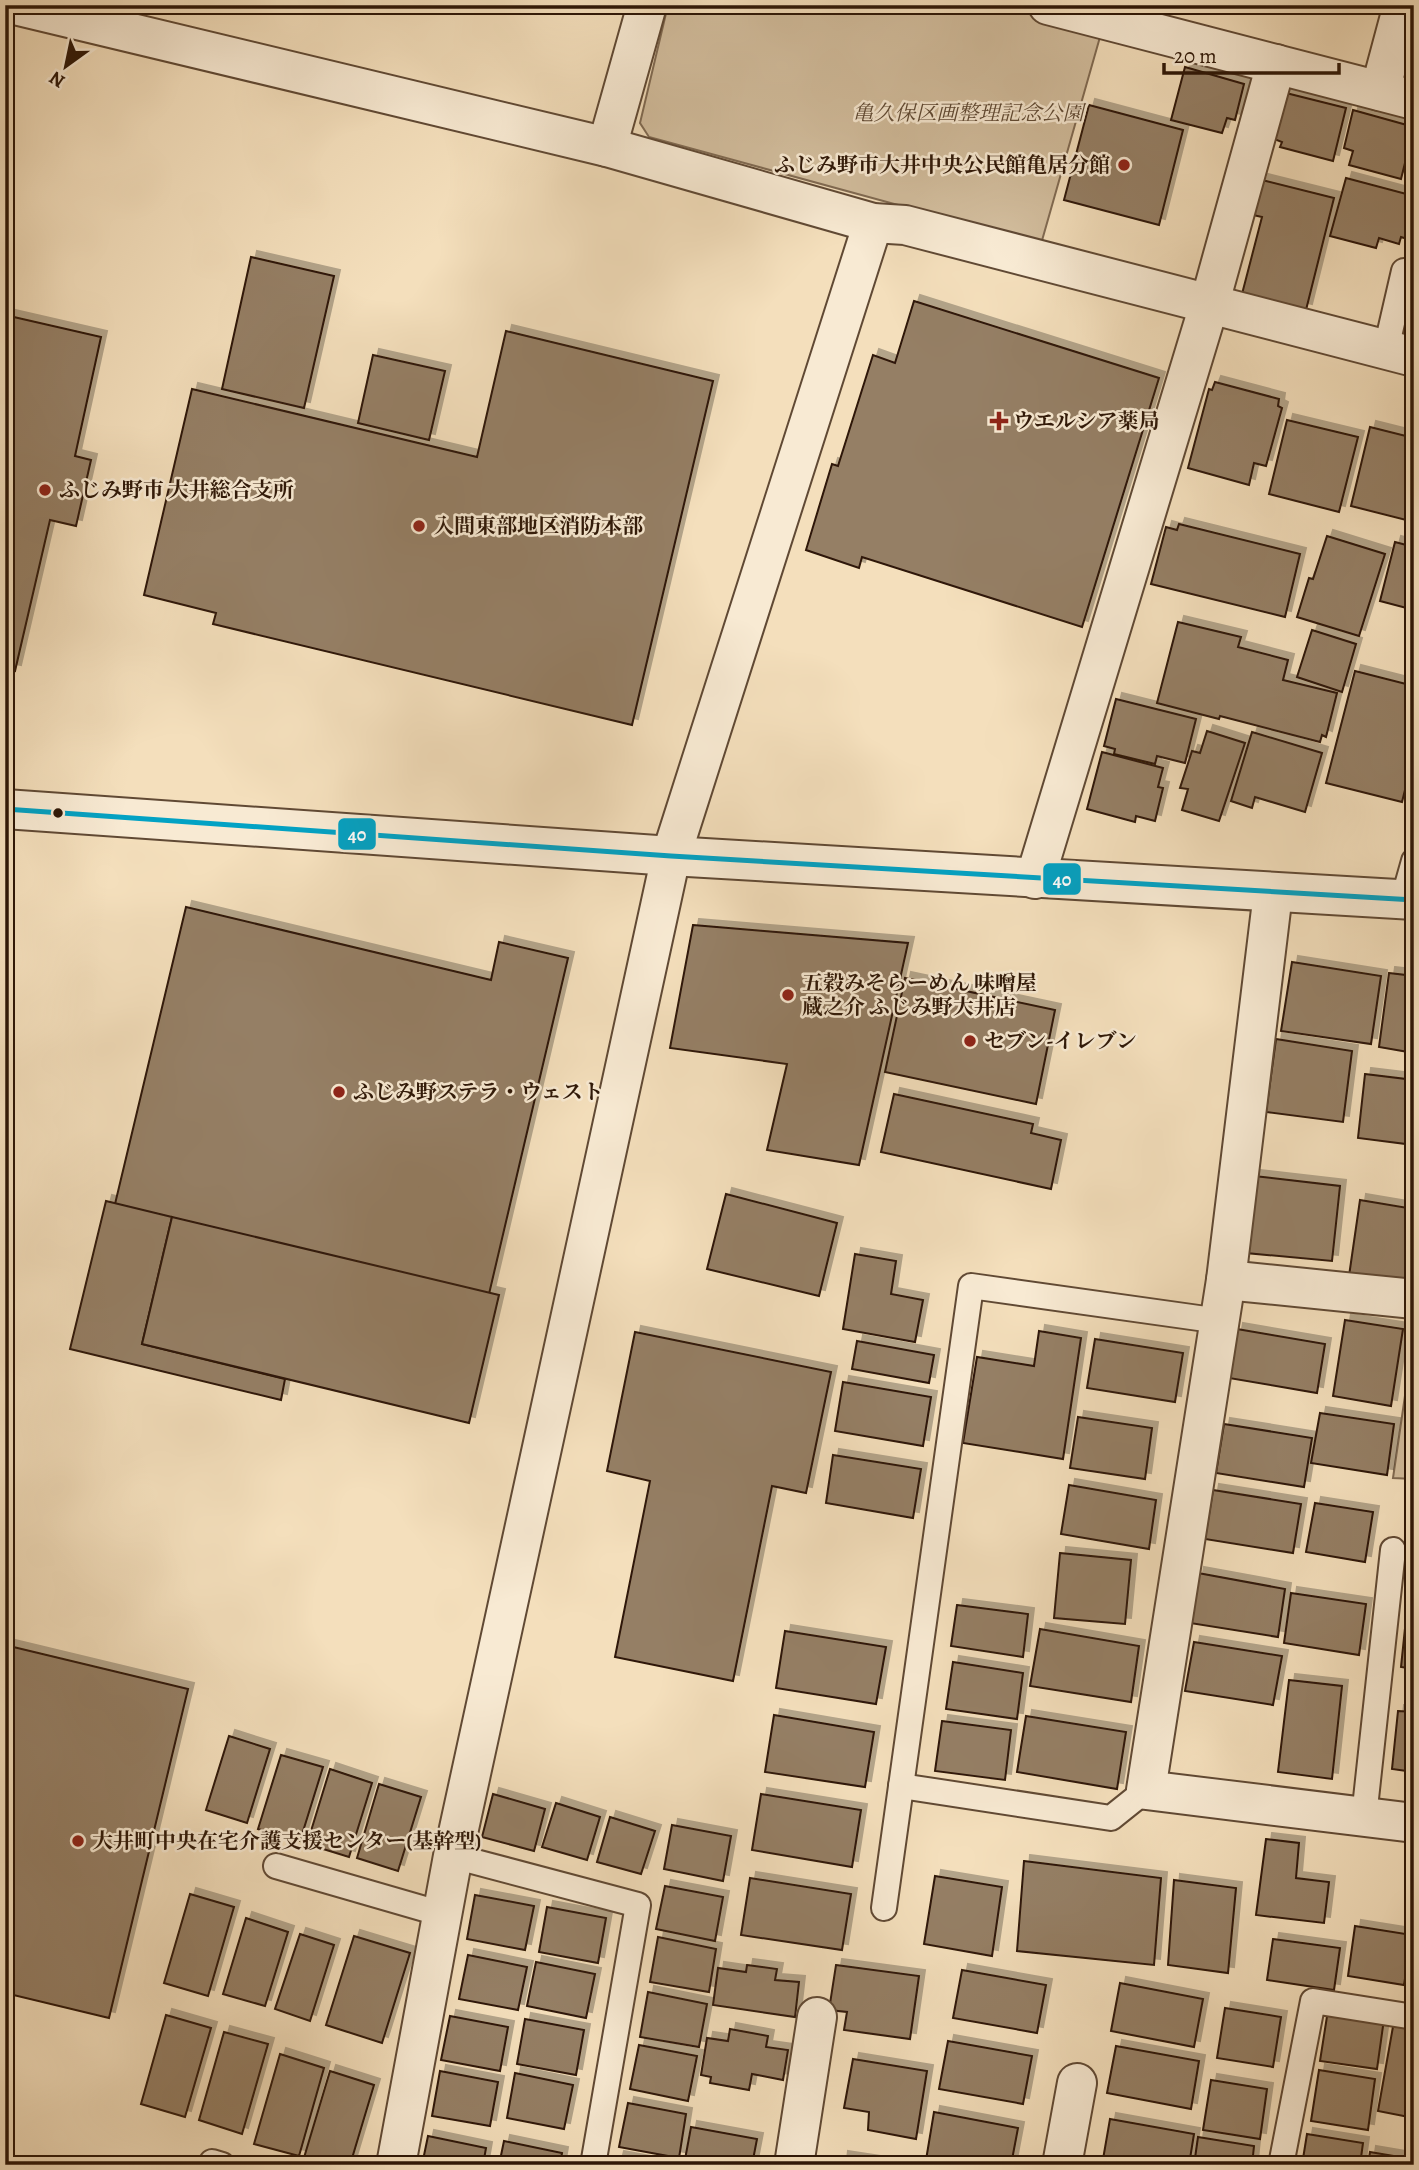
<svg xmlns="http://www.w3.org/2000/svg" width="1419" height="2170" font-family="Alegreya,'Noto Serif JP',serif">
<defs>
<filter id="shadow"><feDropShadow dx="6" dy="-6" stdDeviation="0" flood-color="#0004"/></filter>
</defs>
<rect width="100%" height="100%" fill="#f4dfbc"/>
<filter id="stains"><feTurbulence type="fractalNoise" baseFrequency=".00286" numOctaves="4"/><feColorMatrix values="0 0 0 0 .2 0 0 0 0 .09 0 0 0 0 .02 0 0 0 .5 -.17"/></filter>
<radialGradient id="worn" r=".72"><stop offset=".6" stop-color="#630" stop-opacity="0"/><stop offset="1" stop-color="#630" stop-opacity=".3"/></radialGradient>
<g fill="#d2bd9d" stroke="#806a52" stroke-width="2">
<polygon points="668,5 1002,5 1102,30 1041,244 649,137 640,123"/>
<polygon points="1414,1334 1414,1479 1393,1478"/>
</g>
<g fill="#957f65" stroke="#2e1707" stroke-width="2" filter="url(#shadow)">
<polygon points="1153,5 1186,5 1184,13"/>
<polygon points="1185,67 1244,84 1235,120 1227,118 1222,133 1171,120"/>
<polygon points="1286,93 1346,108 1333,161 1280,147 1282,142 1274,139"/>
<polygon points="1089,105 1183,130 1159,225 1064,200"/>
<polygon points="1353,110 1414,127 1401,179 1349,165 1353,151 1344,148"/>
<polygon points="1346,178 1414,196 1414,241 1401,237 1399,244 1379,238 1376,248 1330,236"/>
<polygon points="1262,180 1334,198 1306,310 1242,294 1262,217 1253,215"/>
<polygon points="251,257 334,276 304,408 222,389"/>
<polygon points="1414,294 1414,330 1406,328"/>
<polygon points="914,301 1159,378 1082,627 862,557 859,568 806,550 832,464 838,466 873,355 895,363"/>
<polygon points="5,315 101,337 75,456 91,460 76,526 50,520 15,671 5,669"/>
<polygon points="506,331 713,381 632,725 213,624 216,613 144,595 192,389 477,457"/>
<polygon points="373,355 445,371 429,440 358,423"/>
<polygon points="1215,382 1279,399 1278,406 1282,408 1266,466 1254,463 1249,485 1188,468 1209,389 1212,390"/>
<polygon points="1287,420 1358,437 1339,512 1269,494"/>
<polygon points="1370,427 1414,438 1414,522 1351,506"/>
<polygon points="1179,524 1300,554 1285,617 1151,584 1166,527 1177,530"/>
<polygon points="1327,536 1385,554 1359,636 1297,617 1309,578 1313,579"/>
<polygon points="1395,542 1414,547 1414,610 1380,601"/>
<polygon points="1178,622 1241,637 1238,647 1288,660 1283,680 1337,693 1326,737 1322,735 1320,742 1220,716 1219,719 1157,703"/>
<polygon points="1312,630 1356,644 1342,692 1297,677"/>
<polygon points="1355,671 1414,686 1414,754 1402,802 1326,783"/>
<polygon points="1116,699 1196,719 1185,763 1157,756 1155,764 1114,754 1115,749 1104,746"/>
<polygon points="1207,731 1245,743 1219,821 1182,810 1188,789 1180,788 1192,751 1200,753"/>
<polygon points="1252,732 1322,753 1305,812 1255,797 1252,808 1231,801"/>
<polygon points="1102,752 1163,768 1158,787 1163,788 1155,821 1136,816 1135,822 1087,809"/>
<polygon points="186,907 491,980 499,942 568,958 489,1294 115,1204"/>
<polygon points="693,925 908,943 859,1165 767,1150 787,1064 670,1048"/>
<polygon points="1292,962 1381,976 1371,1044 1281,1031"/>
<polygon points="1389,973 1414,976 1414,1053 1379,1047"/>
<polygon points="905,978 1055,1010 1036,1104 885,1072"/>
<polygon points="1276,1039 1352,1051 1343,1122 1266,1112"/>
<polygon points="1365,1074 1414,1080 1414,1145 1358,1138"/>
<polygon points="894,1094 1033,1124 1031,1133 1061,1140 1051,1189 881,1152"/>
<polygon points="1254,1176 1340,1186 1332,1261 1246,1253"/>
<polygon points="726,1194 837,1223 819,1296 707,1269"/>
<polygon points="1360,1200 1414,1209 1414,1286 1349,1276"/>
<polygon points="106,1201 172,1217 142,1344 285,1379 281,1400 70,1349"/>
<polygon points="172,1217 499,1295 469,1423 142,1344"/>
<polygon points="855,1254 896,1261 891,1294 923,1300 915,1342 843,1329"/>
<polygon points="1345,1320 1403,1329 1391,1406 1333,1396"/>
<polygon points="1237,1329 1325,1344 1317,1393 1229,1378"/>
<polygon points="1039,1331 1081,1338 1063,1459 963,1443 977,1357 1034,1366"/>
<polygon points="635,1332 831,1372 806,1493 772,1486 733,1681 615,1657 650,1481 607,1471"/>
<polygon points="1095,1339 1183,1353 1175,1402 1087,1388"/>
<polygon points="857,1341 934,1355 929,1383 852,1369"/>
<polygon points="843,1382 931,1397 923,1446 835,1431"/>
<polygon points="1320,1413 1394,1424 1387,1475 1311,1463"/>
<polygon points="1078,1417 1152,1428 1145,1479 1070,1468"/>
<polygon points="1224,1424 1312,1438 1304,1487 1216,1473"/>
<polygon points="833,1455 921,1469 913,1518 826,1503"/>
<polygon points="1069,1485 1156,1500 1149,1549 1061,1534"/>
<polygon points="1213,1490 1301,1504 1293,1553 1205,1539"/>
<polygon points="1315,1503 1373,1512 1365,1562 1306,1552"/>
<polygon points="1414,1513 1414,1562 1408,1561"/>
<polygon points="1060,1553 1131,1560 1125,1624 1054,1618"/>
<polygon points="1198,1573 1285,1589 1278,1637 1190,1623"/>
<polygon points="1291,1593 1366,1604 1359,1655 1284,1643"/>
<polygon points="957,1605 1028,1614 1023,1657 951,1646"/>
<polygon points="1407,1609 1414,1610 1414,1669 1401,1667"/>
<polygon points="1040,1629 1139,1646 1131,1702 1030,1686"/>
<polygon points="785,1631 886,1647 876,1704 776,1688"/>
<polygon points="1194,1642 1282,1656 1273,1705 1185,1691"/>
<polygon points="5,1645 188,1689 109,2018 5,1993"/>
<polygon points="953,1662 1023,1673 1017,1719 946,1709"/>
<polygon points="1289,1680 1342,1686 1332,1779 1278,1772"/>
<polygon points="1398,1711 1414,1712 1414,1772 1392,1769"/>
<polygon points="774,1715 874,1732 865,1787 765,1772"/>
<polygon points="1026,1716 1126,1732 1117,1789 1017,1772"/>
<polygon points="942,1721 1011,1730 1005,1780 935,1771"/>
<polygon points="229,1736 270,1749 247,1823 206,1810"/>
<polygon points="281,1755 323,1767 300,1841 258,1829"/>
<polygon points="330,1769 372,1783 349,1857 307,1844"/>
<polygon points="379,1784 421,1797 398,1871 357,1858"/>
<polygon points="493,1794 545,1809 534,1851 482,1837"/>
<polygon points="761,1794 861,1810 852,1867 752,1850"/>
<polygon points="556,1803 600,1817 587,1860 542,1847"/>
<polygon points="610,1817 655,1831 641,1874 597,1862"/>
<polygon points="672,1825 731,1836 723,1881 664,1869"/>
<polygon points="1266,1839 1299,1843 1296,1878 1329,1882 1324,1923 1256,1915"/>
<polygon points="1024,1861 1161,1878 1154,1965 1017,1951"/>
<polygon points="935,1876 1002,1887 992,1956 924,1944"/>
<polygon points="750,1878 851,1894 842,1950 741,1935"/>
<polygon points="1174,1880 1236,1888 1228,1973 1168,1965"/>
<polygon points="665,1886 723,1897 715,1941 656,1929"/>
<polygon points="190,1894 234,1907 208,1996 164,1983"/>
<polygon points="475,1895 534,1906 525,1950 467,1939"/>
<polygon points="547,1907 606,1918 598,1963 539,1952"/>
<polygon points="246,1918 288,1932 265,2006 223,1994"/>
<polygon points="1355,1926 1412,1935 1404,1985 1348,1976"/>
<polygon points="300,1934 334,1945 310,2021 275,2009"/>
<polygon points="354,1936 410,1953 382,2043 326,2025"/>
<polygon points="658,1937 716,1949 709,1992 650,1982"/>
<polygon points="1273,1939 1340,1948 1334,1990 1267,1980"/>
<polygon points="468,1955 527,1967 518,2010 459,1999"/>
<polygon points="536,1962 595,1974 586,2018 527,2006"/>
<polygon points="747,1965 777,1969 775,1980 799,1982 795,2017 713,2005 718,1968 746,1972"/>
<polygon points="836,1965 919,1976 910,2039 844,2030 847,2012 829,2010"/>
<polygon points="962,1970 1046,1985 1037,2033 953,2018"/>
<polygon points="1120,1983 1203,1999 1194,2047 1111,2031"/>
<polygon points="648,1992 707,2004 699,2047 640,2037"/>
<polygon points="1225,2008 1281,2017 1273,2067 1217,2058"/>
<polygon points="1328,2010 1384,2019 1377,2069 1320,2061"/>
<polygon points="166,2015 211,2028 185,2117 141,2104"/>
<polygon points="450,2016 508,2027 500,2071 441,2060"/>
<polygon points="525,2019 584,2030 576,2075 517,2064"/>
<polygon points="1394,2021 1414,2024 1414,2118 1378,2111"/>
<polygon points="730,2029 768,2036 766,2047 788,2050 783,2080 752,2074 749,2090 710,2083 711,2077 701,2075 707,2038 728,2041"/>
<polygon points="224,2032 268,2044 242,2134 199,2120"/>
<polygon points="948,2041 1032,2056 1023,2104 939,2089"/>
<polygon points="639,2045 697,2056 688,2101 630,2089"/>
<polygon points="1116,2046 1199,2061 1191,2109 1107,2093"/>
<polygon points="280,2054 324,2068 299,2156 254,2144"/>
<polygon points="853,2059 927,2071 916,2139 868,2130 869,2112 844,2108"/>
<polygon points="1319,2070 1375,2079 1368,2130 1311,2121"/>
<polygon points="330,2071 374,2085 350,2165 317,2165 303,2161"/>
<polygon points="440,2071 498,2082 490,2126 432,2116"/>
<polygon points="515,2073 573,2085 564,2129 507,2118"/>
<polygon points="1211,2080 1267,2089 1260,2139 1203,2130"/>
<polygon points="628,2103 686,2114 679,2158 619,2147"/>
<polygon points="934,2112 1018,2128 1011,2165 952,2165 926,2160"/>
<polygon points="1110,2119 1194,2134 1189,2165 1102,2165"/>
<polygon points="691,2127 757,2139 752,2165 684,2165"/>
<polygon points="1307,2134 1363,2143 1360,2165 1302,2165"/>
<polygon points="428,2136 486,2148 483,2165 422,2165"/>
<polygon points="1198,2137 1254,2146 1252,2165 1194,2165"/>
<polygon points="504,2141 562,2153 560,2165 499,2165"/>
<polygon points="1370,2152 1406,2158 1405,2165 1368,2165"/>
<polygon points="618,2157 660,2165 616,2165"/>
<polygon points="842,2157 894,2165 841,2165"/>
</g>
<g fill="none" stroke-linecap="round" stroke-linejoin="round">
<g stroke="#604934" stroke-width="28">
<g id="service">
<polyline points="1386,349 1404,271"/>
<polyline points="1403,900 1414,861"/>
<polyline points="901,1786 1111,1818 1146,1790"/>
<polyline points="1364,1817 1393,1550"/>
<polyline points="453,1856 638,1905 593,2165"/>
<polyline points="276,1866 442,1914"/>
<polyline points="884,1908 971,1286 1220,1321"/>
<polyline points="212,2162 222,2165"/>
<polyline points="1281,2165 1313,2001 1414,2017"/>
</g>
</g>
<g stroke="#604934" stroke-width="42">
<g id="minor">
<polyline points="15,5 607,147 873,223 905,225 1414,357"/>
<polyline points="1048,5 1414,100"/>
<polyline points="1380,91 1403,5"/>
<polyline points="607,147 647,5"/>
<polyline points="1035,879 1210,302 1276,64"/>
<polyline points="1273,893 1226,1280 1146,1790 1414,1823"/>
<polyline points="1226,1280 1414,1299"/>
<polyline points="396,2165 453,1856 671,856 873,223"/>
<polyline points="794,2165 817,2017"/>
<polyline points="1062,2165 1077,2083"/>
</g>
</g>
<g stroke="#604934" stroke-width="42">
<polyline id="tertiary" points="5,809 671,856 1414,900"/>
</g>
<use href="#service" stroke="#f8ead3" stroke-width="24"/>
<use href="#minor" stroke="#f8ead3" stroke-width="38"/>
<use href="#tertiary" stroke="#f8ead3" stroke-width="38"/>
<g stroke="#f8ead3" stroke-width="10">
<polyline id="bus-1" points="5,809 671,856 1414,900"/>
</g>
<use href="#bus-1" stroke="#02a2c4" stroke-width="5"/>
</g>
<g fill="#8f2418" stroke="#f8ead3" stroke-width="2.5">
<circle cx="1124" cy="165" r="7"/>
<path d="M995.5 410.5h7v7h7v7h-7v7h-7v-7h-7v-7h7z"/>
<circle cx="45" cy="490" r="7"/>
<circle cx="419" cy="526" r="7"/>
<circle cx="788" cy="995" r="7"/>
<circle cx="970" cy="1041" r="7"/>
<circle cx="339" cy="1092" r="7"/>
<circle cx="78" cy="1841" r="7"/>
</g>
<circle fill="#2e1707" stroke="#f8ead3" stroke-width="2.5" cx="58" cy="813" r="6"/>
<g text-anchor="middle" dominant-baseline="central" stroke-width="5" stroke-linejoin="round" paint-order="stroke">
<g font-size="21" font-style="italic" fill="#5f4934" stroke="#f8ead3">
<text x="968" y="113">亀久保区画整理記念公園</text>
</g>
<g font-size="21" font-weight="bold" fill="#2e1707" stroke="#f8ead3" text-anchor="start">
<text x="1110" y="165" text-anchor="end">ふじみ野市大井中央公民館亀居分館</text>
<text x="1013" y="421">ウエルシア薬局</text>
<text x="59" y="490">ふじみ野市 大井総合支所</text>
<text x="433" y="526">入間東部地区消防本部</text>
<text x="802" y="983">五穀みそらーめん 味噌屋<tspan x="802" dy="24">蔵之介 ふじみ野大井店</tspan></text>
<text x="984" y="1041">セブン-イレブン</text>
<text x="353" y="1092">ふじみ野ステラ・ウェスト</text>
<text x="92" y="1841">大井町中央在宅介護支援センター(基幹型)</text>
</g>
</g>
<g stroke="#f8ead3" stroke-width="2.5">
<rect x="337" y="817" width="40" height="34" rx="7" fill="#02a2c4"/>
<rect x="1042" y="862" width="40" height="34" rx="7" fill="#02a2c4"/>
</g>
<g font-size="19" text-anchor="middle" font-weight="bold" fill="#fff">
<text x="357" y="841">40</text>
<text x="1062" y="886">40</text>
</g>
<rect width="1419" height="2170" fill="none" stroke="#f4dfbc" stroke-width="28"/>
<rect x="7" y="7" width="1405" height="2156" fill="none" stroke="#2e1707" stroke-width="3.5"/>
<rect x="14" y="14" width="1391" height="2142" fill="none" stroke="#2e1707" stroke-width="2"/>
<g transform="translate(66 66) rotate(213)" stroke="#f8ead3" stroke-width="5" paint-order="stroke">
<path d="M0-5L12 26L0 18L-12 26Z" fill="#2e1707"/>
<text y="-10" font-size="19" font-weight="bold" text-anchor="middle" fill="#2e1707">N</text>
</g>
<path d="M1164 63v10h175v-10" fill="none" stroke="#2e1707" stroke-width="3.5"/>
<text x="1174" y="63" font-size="21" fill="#2e1707" stroke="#f8ead3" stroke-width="5" paint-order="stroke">20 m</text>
<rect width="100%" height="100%" filter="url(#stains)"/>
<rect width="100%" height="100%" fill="url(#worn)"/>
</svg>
